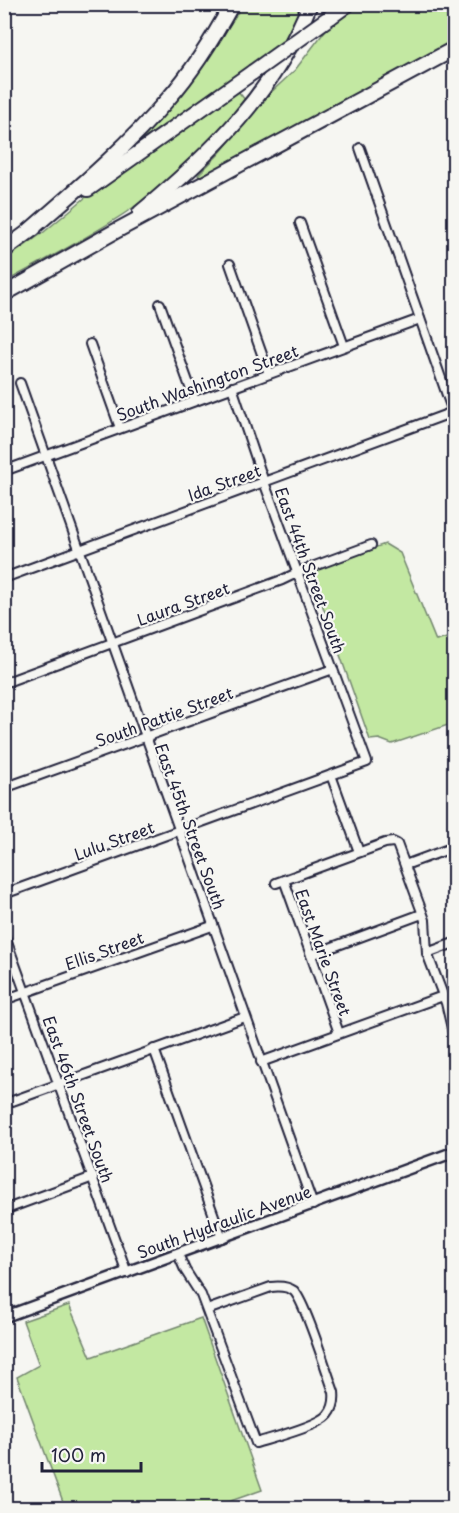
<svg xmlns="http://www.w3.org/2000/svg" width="459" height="1513" font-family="'Playpen Sans',sans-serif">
<rect width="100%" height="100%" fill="#f6f6f2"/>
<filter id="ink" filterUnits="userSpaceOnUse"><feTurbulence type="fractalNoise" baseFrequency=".0167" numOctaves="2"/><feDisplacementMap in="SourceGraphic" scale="12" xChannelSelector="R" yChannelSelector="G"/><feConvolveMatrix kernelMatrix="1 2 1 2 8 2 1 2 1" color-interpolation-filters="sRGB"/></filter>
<g filter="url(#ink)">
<g fill="#c3e8a2" stroke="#72856e" stroke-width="1.5">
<path d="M242 5H303L288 39 132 147C175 103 211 57 242 5Z"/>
<polygon points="359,5 454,5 454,41 212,172 199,177 198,175 219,154 267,96 295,70 328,27"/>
<path d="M237 90 246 101C216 134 186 168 151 195 105 229 54 255 5 282V260L44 232 92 192Z"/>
<polygon points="385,544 400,553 436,641 454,636 454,723 392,744 379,739 370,740 310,570"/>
<polygon points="69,1305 91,1357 201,1318 262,1490 211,1508 62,1508 65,1507 17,1377 39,1365 23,1321"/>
</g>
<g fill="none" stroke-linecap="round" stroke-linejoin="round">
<g stroke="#22223b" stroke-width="12">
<g id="minor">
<polyline points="360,148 454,415"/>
<polyline points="300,223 344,346"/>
<polyline points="230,264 269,374"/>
<polyline points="160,304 195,401"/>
<polyline points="90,344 120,428"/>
<polyline points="20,383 313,1205"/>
<polyline points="4,471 420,319"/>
<polyline points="4,578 453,412"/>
<polyline points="4,683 282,580 301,571 371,545"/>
<polyline points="331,775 359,852"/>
<polyline points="4,788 333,669"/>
<polyline points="405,865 454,847"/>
<polyline points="284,880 339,1033"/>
<polyline points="276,883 385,843 393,842 397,844 425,920 427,953 446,1003 454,1037"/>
<polyline points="4,894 367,762 264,482 232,387"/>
<polyline points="4,934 127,1273"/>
<polyline points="427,953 454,943"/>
<polyline points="311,955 422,914"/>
<polyline points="4,1000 212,926"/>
<polyline points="154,1049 222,1238"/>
<polyline points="261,1062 443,996"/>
<polyline points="4,1104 245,1017"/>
<polyline points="4,1210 93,1177"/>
<path d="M178 1254 185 1270 201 1295 256 1443C272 1438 319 1426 328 1415 334 1408 335 1401 334 1392 327 1373 305 1302 294 1291 287 1286 279 1286 271 1287L207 1310"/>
</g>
</g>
<g stroke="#22223b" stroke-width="14">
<polyline id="tertiary" points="4,1317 454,1152"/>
</g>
<g stroke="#22223b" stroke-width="18">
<g id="motorway">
<polyline points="330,17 348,4"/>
<polyline points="88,189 253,72"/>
<path d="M140 213C211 154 275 92 310 4"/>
<path d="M28 232C76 190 126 148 168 99 193 71 214 37 232 4"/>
<polyline points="4,250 34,228"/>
<polyline points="4,294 114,232 454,49"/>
</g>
</g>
<use href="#minor" stroke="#f6f6f2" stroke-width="8"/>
<use href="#tertiary" stroke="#f6f6f2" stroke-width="9"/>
<use href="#motorway" stroke="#f6f6f2" stroke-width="14"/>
<g stroke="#22223b" stroke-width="18" stroke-linecap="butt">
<polyline id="motorway-bridge" points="253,72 330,17"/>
</g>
<use href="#motorway-bridge" stroke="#f6f6f2" stroke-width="14"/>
</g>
</g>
<g text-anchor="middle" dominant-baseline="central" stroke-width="4.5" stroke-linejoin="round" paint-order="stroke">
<g font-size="16" fill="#22223b" stroke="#f6f6f2">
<text transform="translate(207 382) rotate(-20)">South Washington Street</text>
<text transform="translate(224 482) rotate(-20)">Ida Street</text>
<text transform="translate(311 570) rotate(70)">East 44th Street South</text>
<text transform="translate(183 603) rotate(-20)">Laura Street</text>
<text transform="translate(164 716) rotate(-20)">South Pattie Street</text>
<text transform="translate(191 826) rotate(70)">East 45th Street South</text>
<text transform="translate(114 840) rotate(-20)">Lulu Street</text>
<text transform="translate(104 950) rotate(-20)">Ellis Street</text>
<text transform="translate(324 952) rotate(70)">East Marie Street</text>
<text transform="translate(79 1099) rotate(70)">East 46th Street South</text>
<text transform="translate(224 1221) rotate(-20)">South Hydraulic Avenue</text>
</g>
</g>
<rect width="459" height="1513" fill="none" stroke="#f6f6f2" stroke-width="24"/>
<rect x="12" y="12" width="435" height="1489" fill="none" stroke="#22223b" stroke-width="2" filter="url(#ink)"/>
<path d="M42 1462v9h99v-9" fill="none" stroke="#22223b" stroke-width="3"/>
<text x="51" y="1462" font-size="18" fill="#22223b" stroke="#f6f6f2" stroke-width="4.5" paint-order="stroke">100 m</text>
</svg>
